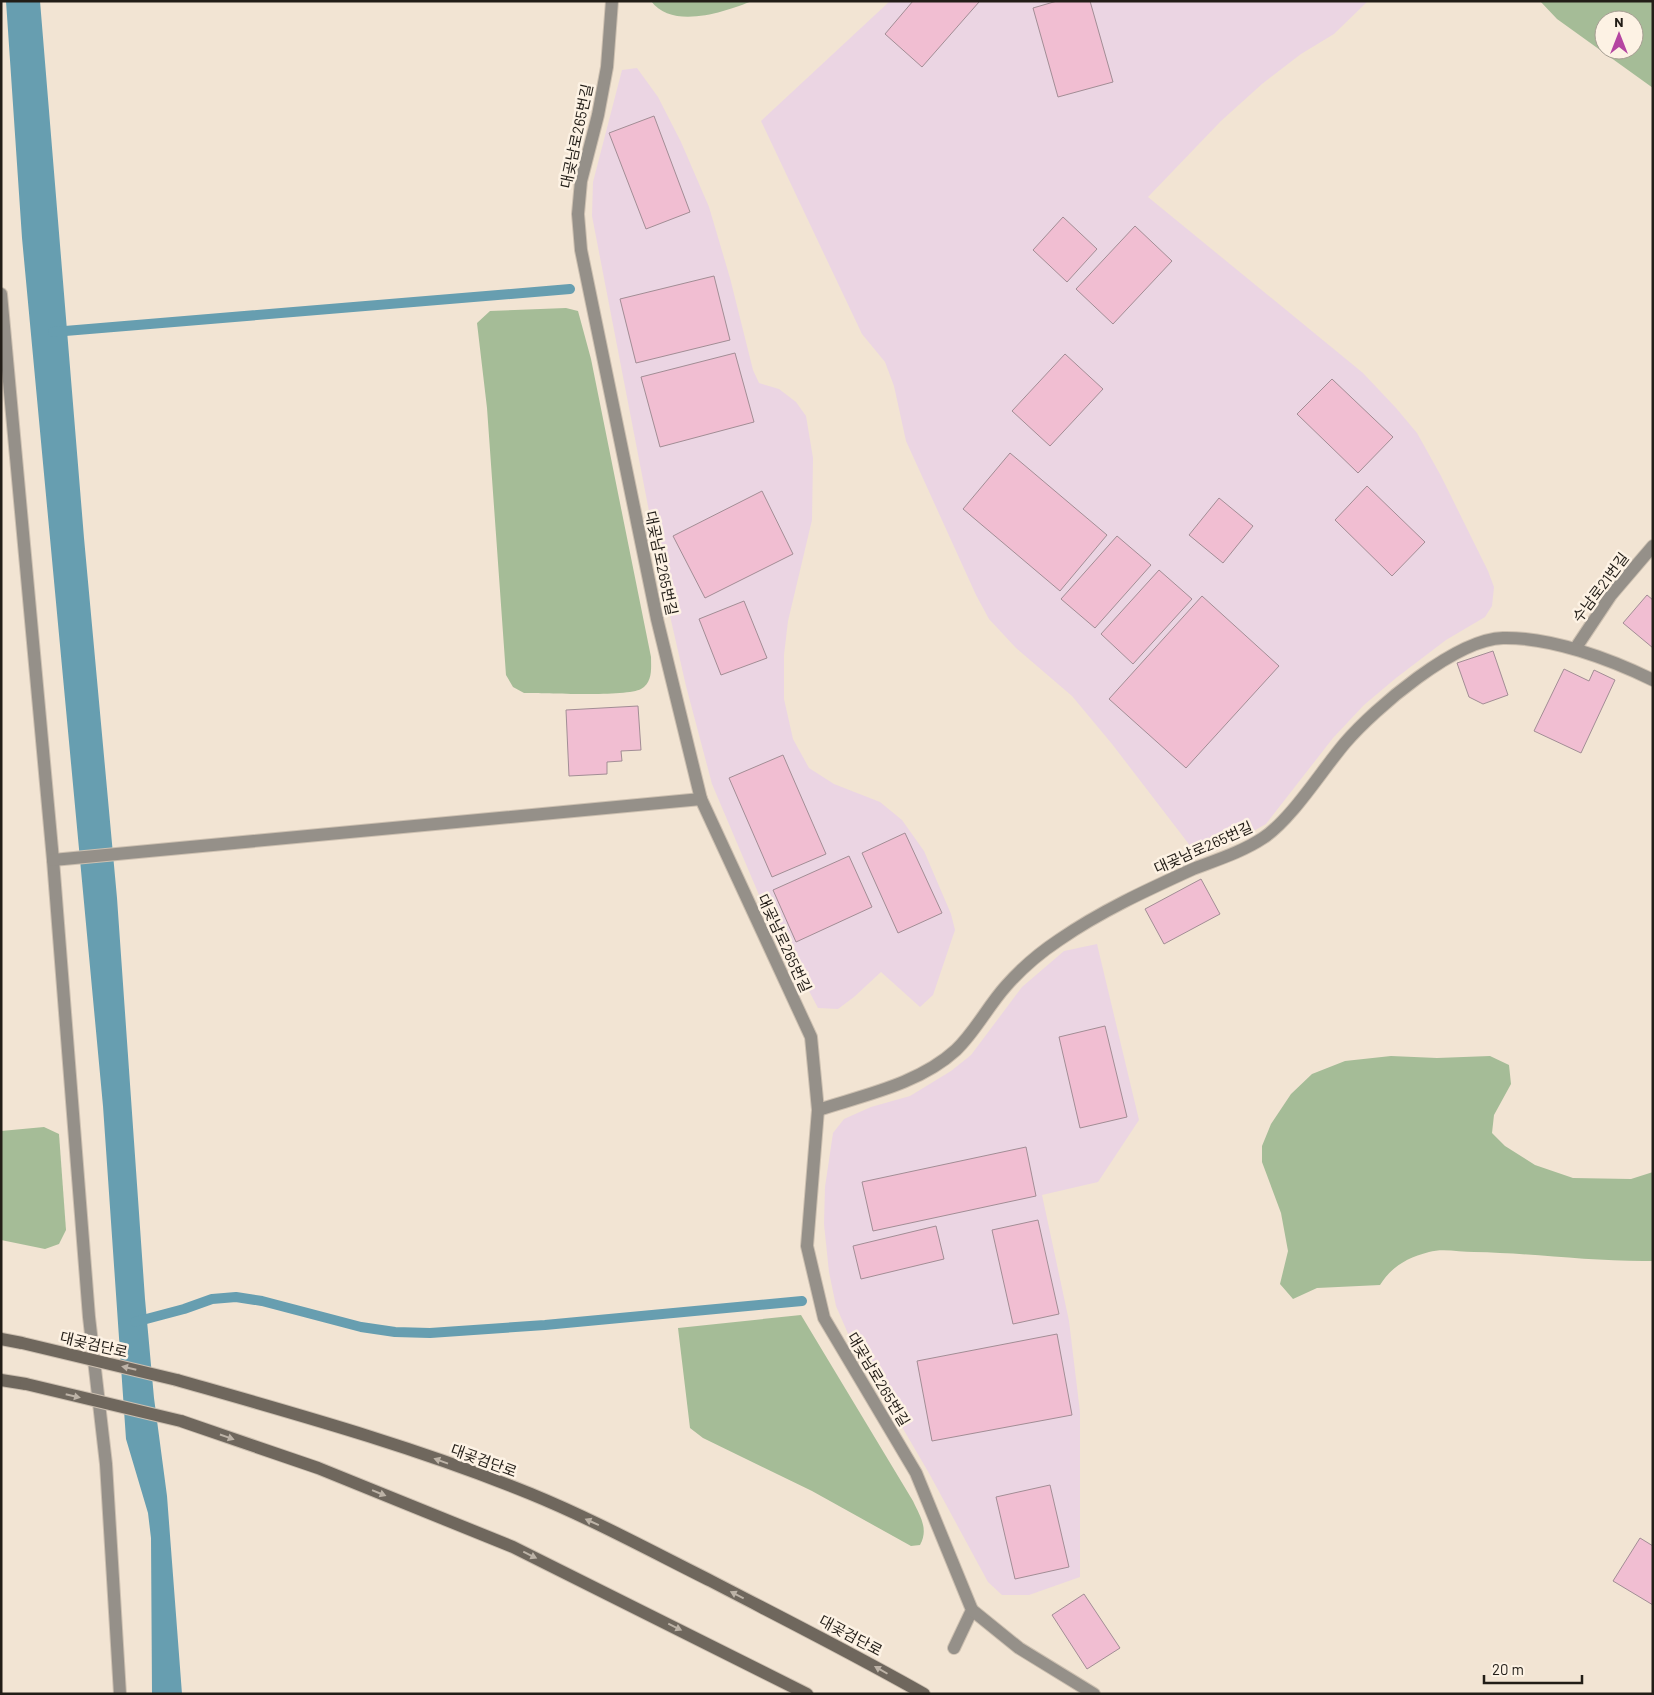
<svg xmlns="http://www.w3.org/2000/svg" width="1654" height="1695" font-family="Barlow,'Noto Sans KR',sans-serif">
<rect width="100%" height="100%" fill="#f2e4d3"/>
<g fill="#ebd5e3">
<polygon points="890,1 1368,1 1334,34 1301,54 1262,84 1221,121 1148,197 1363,373 1396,408 1417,433 1441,476 1488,571 1494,587 1492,606 1485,617 1446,640 1396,678 1364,705 1333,738 1266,824 1248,834 1198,856 1112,744 1072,696 1016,648 989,619 976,595 906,441 894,386 885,362 862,334 761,121"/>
<polygon points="637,68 658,97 681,142 709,207 730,278 753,370 759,383 779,389 796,402 806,416 813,458 812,520 788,621 784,655 784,699 793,739 809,768 834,784 880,802 902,820 924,851 951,914 955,930 933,995 920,1007 881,972 854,997 838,1009 818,1008 762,902 712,784 686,686 665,594 592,216 593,182 622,70"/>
<polygon points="1097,944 1139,1120 1098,1182 1042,1195 1069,1321 1080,1412 1080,1577 1029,1595 1002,1595 988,1582 930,1475 849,1336 836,1306 829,1272 824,1224 825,1187 833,1133 844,1119 871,1107 910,1096 951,1071 971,1055 1022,987 1064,951"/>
</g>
<g fill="#a5bc97" fill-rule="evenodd">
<path d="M651 1H752C725 12 672 30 651 1Z"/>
<path d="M1540 1H1653V88L1557 19ZM1604 20H1634V50H1604Z"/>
<path d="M566 308 578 311 591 359 651 657C651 668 653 682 641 689 627 697 545 693 524 693L513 687 506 675 487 408 477 323 490 311Z"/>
<path d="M1391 1056 1437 1058 1490 1056 1509 1065 1511 1084 1494 1115 1492 1133 1505 1146 1535 1165 1573 1178 1631 1179 1653 1172V1261C1593 1262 1534 1253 1474 1252 1460 1252 1442 1248 1429 1252 1407 1258 1392 1266 1380 1285L1317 1288 1293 1299 1280 1284 1288 1251 1281 1213 1262 1162V1146L1271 1124 1291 1094 1312 1074 1345 1061Z"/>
<polygon points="44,1127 59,1134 66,1230 59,1244 45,1249 1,1240 1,1131"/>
<path d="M801 1315 913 1501C920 1516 929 1529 920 1545L911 1546 812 1491 703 1438 690 1428 678 1328Z"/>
</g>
<polygon fill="#679eb0" points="6,1 40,1 84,538 117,898 145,1299 154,1398 167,1496 182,1694 152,1694 151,1538 148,1513 126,1439 103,1106 22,238"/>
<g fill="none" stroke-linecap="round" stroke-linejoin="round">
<g stroke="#679eb0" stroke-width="10">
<polyline points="53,332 570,289"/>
<polyline points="135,1322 184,1309 212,1299 236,1297 262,1301 361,1327 395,1332 430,1333 545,1325 802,1301"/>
</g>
</g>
<g fill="#f1bed2" stroke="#a28d95">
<polygon points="913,1 979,1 979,2 922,67 885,34"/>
<polygon points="1057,1 1090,1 1113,82 1058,97 1033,8"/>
<polygon points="654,116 690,212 646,229 609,133"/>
<polygon points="1063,217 1097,249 1067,282 1033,250"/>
<polygon points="1135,226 1172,261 1113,324 1076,289"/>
<polygon points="714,276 730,340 636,363 620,299"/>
<polygon points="735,353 754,422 660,447 641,377"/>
<polygon points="1065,354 1103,389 1050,446 1012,411"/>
<polygon points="1332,379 1393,437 1358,473 1297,414"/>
<polygon points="1010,453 1107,535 1060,591 963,509"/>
<polygon points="1367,486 1425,542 1392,576 1335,520"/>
<polygon points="762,491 793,554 705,598 673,536"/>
<polygon points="1219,498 1253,526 1223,563 1189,535"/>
<polygon points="1117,536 1151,565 1095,628 1061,599"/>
<polygon points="1159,570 1192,599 1133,664 1101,634"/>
<polygon points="1647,595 1653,600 1653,648 1623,623"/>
<polygon points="1202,596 1279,666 1186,768 1109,699"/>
<polygon points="744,601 767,658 721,675 699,619"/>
<polygon points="1493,651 1508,695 1483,704 1469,697 1457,663"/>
<polygon points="1564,669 1589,681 1594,670 1615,680 1581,753 1534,731"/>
<polygon points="638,706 641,750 621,751 622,761 607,762 607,774 569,776 566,710"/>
<polygon points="783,755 826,854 772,877 729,778"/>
<polygon points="905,833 942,913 898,933 862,853"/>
<polygon points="849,856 872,907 796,942 773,890"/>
<polygon points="1201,879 1220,914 1164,944 1145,909"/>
<polygon points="1105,1026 1127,1117 1080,1128 1059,1037"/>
<polygon points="1026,1147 1036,1196 873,1231 862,1182"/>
<polygon points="1038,1220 1059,1314 1013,1324 992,1230"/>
<polygon points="936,1226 944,1259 861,1279 853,1246"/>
<polygon points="1057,1334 1072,1415 932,1441 917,1361"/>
<polygon points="1050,1485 1069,1567 1015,1579 996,1497"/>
<polygon points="1640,1538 1653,1546 1653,1605 1613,1581"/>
<polygon points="1084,1594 1120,1648 1087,1669 1052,1615"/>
</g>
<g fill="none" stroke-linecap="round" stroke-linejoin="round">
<g stroke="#cdc0b1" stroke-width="14">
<g id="service">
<polyline points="612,1 607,67 598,115 581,181 578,214 581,250 657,619 701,799 811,1037 818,1110 807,1246 824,1318 916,1473 972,1610 954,1648"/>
<polyline points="1,294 53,860 89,1317 106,1464 120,1694"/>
<polyline points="1575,649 1611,595 1653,546"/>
<polyline points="53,860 701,799"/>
<path d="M818 1110C864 1095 919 1084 956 1050 975 1032 988 1006 1006 986 1020 970 1041 952 1059 940 1101 911 1147 890 1193 869 1216 860 1242 852 1263 838 1291 820 1322 770 1345 743 1375 708 1456 639 1503 638 1551 637 1610 659 1653 680"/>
<polyline points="972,1610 1019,1648 1094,1694"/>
</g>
</g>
<g stroke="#cdc0b1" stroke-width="14">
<g id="secondary">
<polyline points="1,1339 22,1343"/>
<polyline points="1,1380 26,1384"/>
<path d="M177 1380C296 1414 416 1447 531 1494 592 1519 651 1551 711 1581 782 1618 854 1654 924 1694"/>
<polyline points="181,1421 318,1468 513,1547 807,1694"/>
</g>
</g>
<use href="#service" stroke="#959089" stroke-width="12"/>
<use href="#secondary" stroke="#6f675d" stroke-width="12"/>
<g stroke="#cdc0b1" stroke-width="14" stroke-linecap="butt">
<g id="secondary-bridge">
<polyline points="22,1343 177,1380"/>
<polyline points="26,1384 181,1421"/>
</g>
</g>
<use href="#secondary-bridge" stroke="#6f675d" stroke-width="12"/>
</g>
<defs><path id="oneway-solid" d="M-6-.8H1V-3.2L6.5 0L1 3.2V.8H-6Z" transform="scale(1.25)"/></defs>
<g fill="#bdb3a7">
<use href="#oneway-solid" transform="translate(129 1368) rotate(-167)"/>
<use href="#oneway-solid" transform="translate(73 1396) rotate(13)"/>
<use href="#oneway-solid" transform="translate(227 1437) rotate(19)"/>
<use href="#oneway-solid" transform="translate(441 1461) rotate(-160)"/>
<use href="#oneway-solid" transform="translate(379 1493) rotate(22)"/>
<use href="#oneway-solid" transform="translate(592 1522) rotate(-156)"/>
<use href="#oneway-solid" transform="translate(530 1555) rotate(26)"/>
<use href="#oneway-solid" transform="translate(737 1595) rotate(-153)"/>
<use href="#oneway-solid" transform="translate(675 1627) rotate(26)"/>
<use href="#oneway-solid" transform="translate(881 1670) rotate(-150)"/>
</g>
<g text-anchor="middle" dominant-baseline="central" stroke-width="5" stroke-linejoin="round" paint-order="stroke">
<g font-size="15" fill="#221d17" stroke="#fdf2e4">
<text transform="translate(576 136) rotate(-78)">대곶남로265번길</text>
<text transform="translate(662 563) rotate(78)">대곶남로265번길</text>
<text transform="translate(1600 587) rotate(-53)">수남로21번길</text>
<text transform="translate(1203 847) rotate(-24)">대곶남로265번길</text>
<text transform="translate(785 943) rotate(65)">대곶남로265번길</text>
<text transform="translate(94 1344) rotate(13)">대곶검단로</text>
<text transform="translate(879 1379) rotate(59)">대곶남로265번길</text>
<text transform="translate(484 1460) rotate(20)">대곶검단로</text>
<text transform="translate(851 1635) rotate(28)">대곶검단로</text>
</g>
</g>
<rect width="1654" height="1695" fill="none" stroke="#221d17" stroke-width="5"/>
<g transform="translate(1619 35)"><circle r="24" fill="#fdf2e4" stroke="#a59d92"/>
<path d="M0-4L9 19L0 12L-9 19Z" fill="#b545a1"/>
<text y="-8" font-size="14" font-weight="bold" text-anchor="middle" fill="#221d17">N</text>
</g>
<path d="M1484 1675v8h98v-8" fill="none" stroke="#221d17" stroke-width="2.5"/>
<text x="1492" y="1675" font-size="15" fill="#221d17" stroke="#fdf2e4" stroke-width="4" paint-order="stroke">20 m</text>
</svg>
